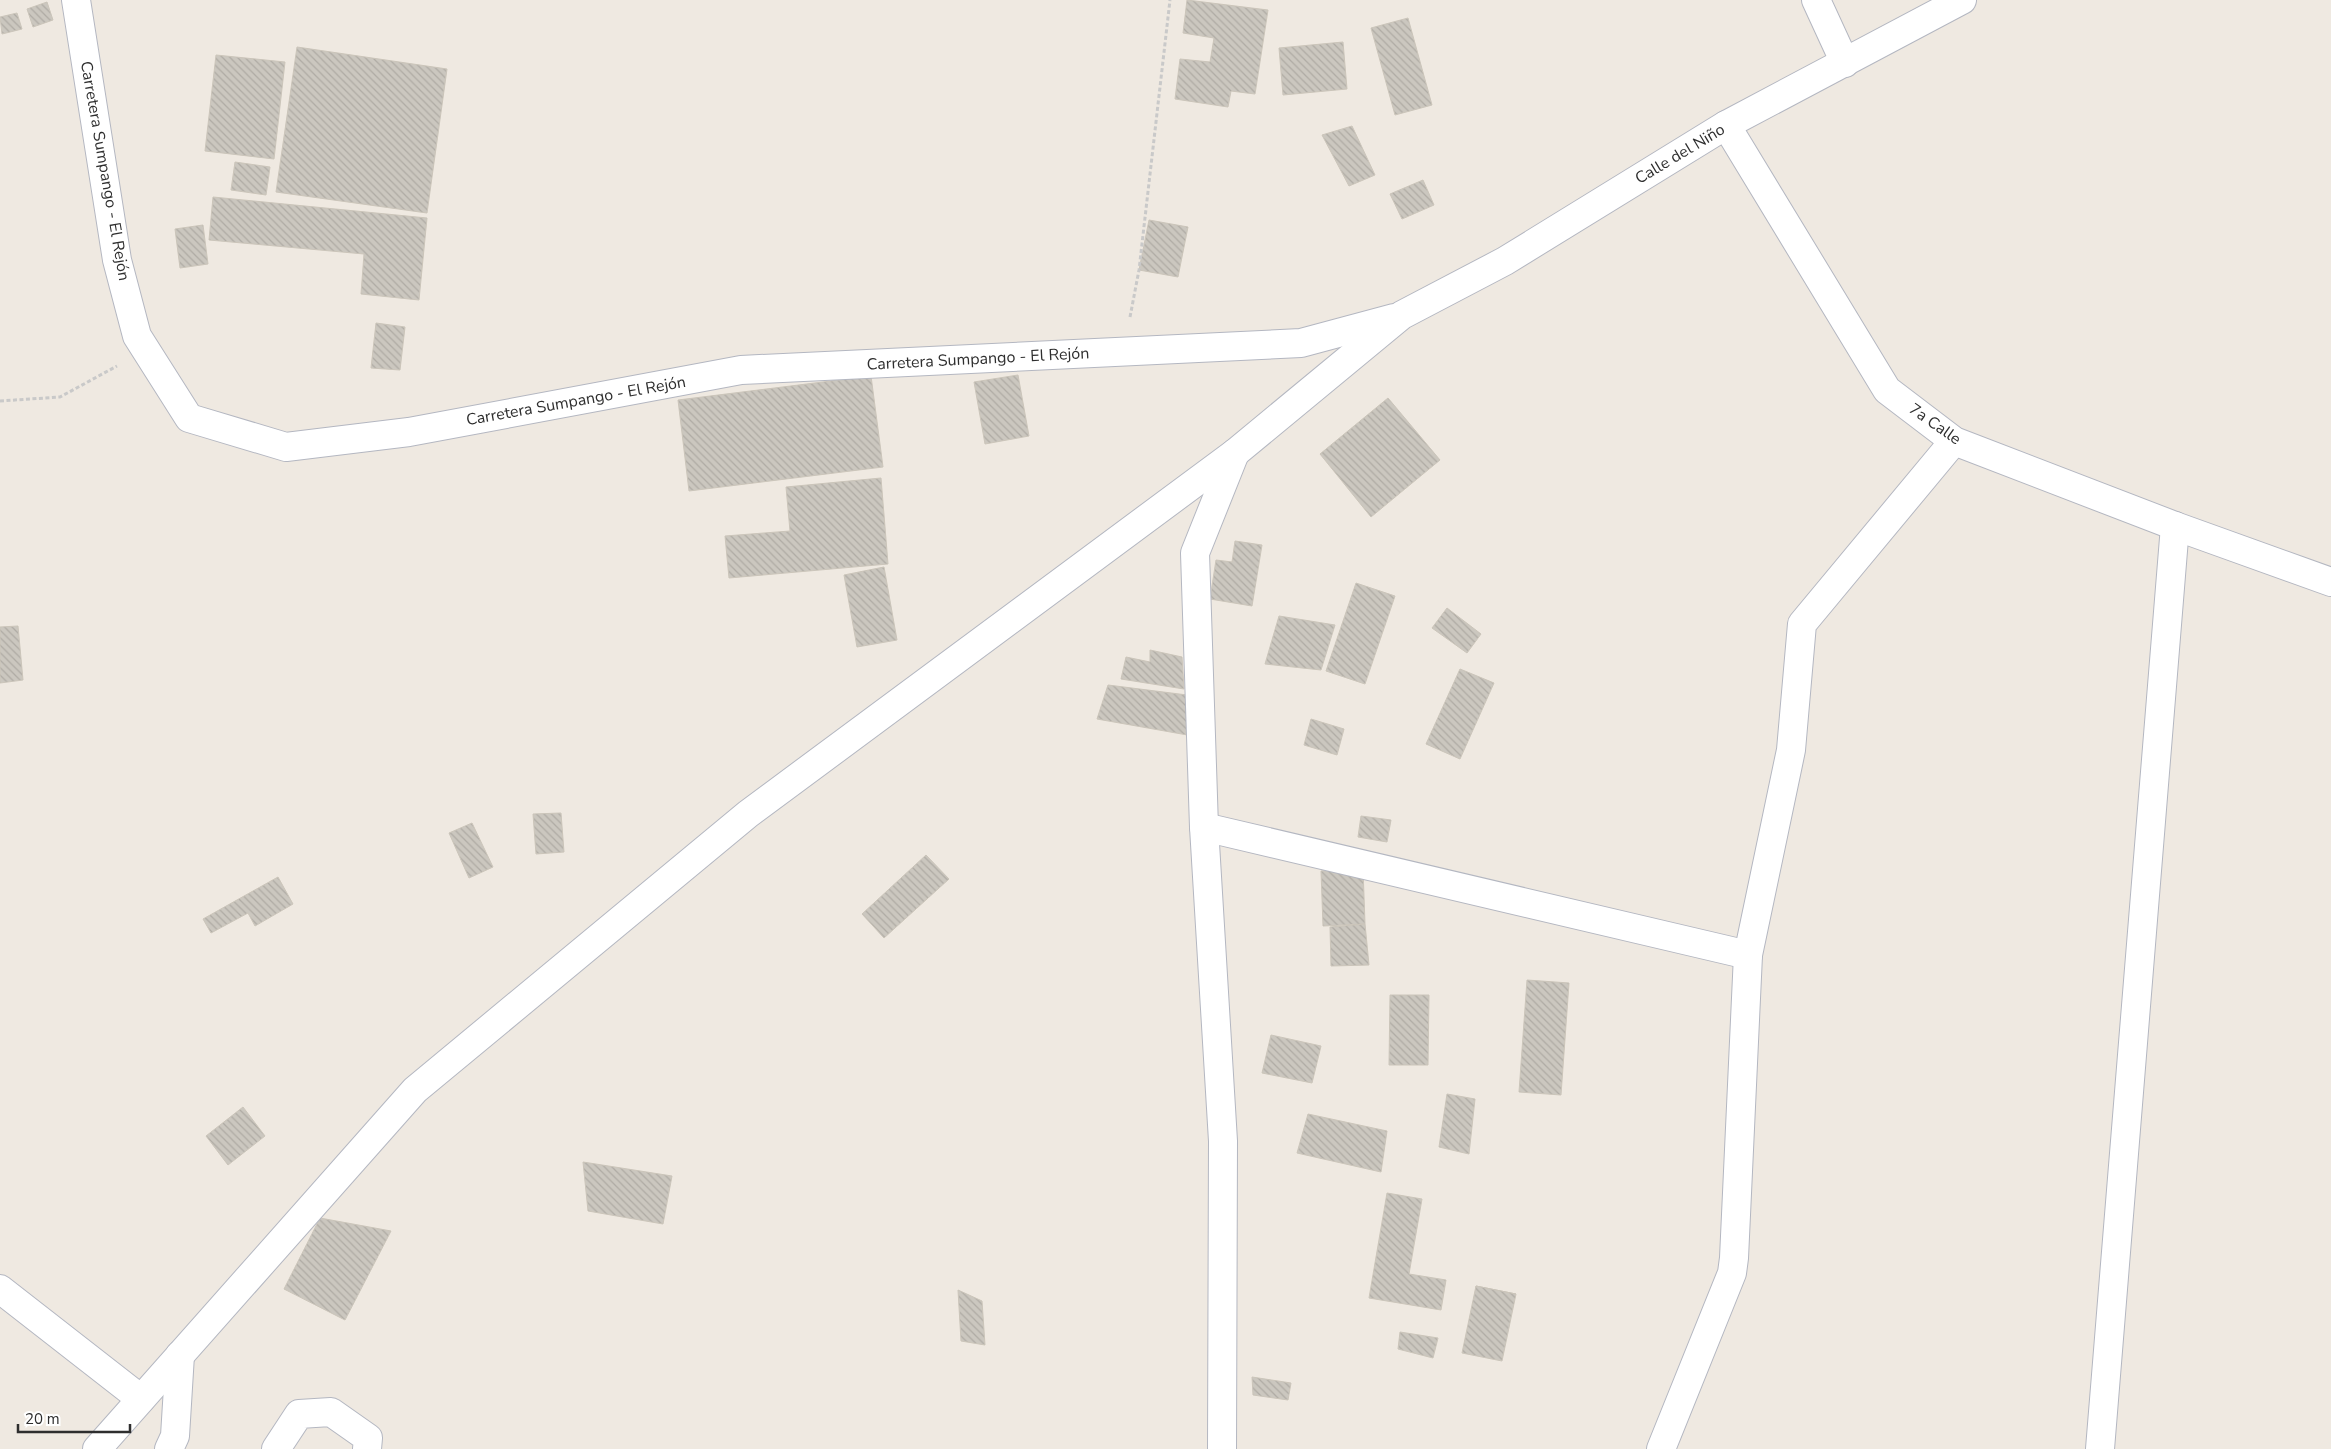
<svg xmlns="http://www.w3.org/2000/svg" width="2331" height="1449" font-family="'Nunito Sans',sans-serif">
<defs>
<pattern id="building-back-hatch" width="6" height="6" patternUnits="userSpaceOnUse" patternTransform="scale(1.25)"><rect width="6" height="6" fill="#cbc7bf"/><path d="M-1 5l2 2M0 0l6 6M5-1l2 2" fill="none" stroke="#afaba4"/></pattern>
</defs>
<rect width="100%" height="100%" fill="#efe9e1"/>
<g fill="url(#building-back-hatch)" stroke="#cbc5ba">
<polygon points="1187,0 1268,10 1255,94 1231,91 1228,107 1175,99 1180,59 1210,62 1214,38 1183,33"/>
<polygon points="47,2 53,20 33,27 27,9"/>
<polygon points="17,13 22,29 2,34 0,17"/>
<polygon points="1408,18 1432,105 1395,115 1371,28"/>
<polygon points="1343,42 1347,89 1283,95 1279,48"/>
<polygon points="297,47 447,69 427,213 276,192"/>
<polygon points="216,55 285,62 274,159 205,151"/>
<polygon points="1352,126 1375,175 1349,186 1322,135"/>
<polygon points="235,162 270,167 266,195 231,190"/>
<polygon points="1423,180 1434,205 1402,219 1390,194"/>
<polygon points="213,197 427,218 419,300 361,294 364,254 209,240"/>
<polygon points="1149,220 1188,227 1178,277 1139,270"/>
<polygon points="203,225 208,264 180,268 175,229"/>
<polygon points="376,323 405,327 400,370 371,368"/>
<polygon points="1018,375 1029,436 985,444 974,382"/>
<polygon points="871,376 883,467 689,491 678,400"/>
<polygon points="1388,398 1440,460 1371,517 1320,454"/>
<polygon points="881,478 888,564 729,578 725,536 790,531 786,487"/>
<polygon points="1235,541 1262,545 1252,606 1210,599 1216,560 1232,562"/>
<polygon points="884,567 897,640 857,647 844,575"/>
<polygon points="1356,583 1395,596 1365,684 1326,671"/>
<polygon points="1447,608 1481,634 1467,653 1432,628"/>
<polygon points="1279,616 1335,625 1321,670 1265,664"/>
<polygon points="18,626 23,680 0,683 0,627"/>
<polygon points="1150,650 1182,657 1184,689 1121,679 1126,657 1150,662"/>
<polygon points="1460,669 1494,683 1460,759 1426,744"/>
<polygon points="1108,685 1187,695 1193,736 1097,719"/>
<polygon points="1311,719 1344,729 1337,755 1304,745"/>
<polygon points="561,813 564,852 536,854 533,814"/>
<polygon points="1361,816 1391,820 1387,842 1358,837"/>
<polygon points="472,823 493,867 469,878 449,833"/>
<polygon points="926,855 949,879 884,938 862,914"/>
<polygon points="1363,869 1365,924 1323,926 1321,871"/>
<polygon points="278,877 293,904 255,926 248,913 211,933 203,919"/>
<polygon points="1365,924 1369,965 1331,966 1330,927"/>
<polygon points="1527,980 1569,983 1561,1095 1519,1092"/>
<polygon points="1390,995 1429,995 1428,1065 1389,1065"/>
<polygon points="1271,1035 1321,1046 1312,1083 1262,1073"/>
<polygon points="1447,1094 1475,1099 1469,1154 1439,1147"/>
<polygon points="243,1107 265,1136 228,1165 206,1136"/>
<polygon points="1308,1114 1387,1131 1381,1172 1297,1153"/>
<polygon points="583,1162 672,1176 663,1224 588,1211"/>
<polygon points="1387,1193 1422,1199 1409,1274 1446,1280 1441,1310 1369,1298"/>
<polygon points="320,1218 391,1231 345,1320 284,1289"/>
<polygon points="1476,1286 1516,1294 1474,1324"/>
<polygon points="1476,1286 1516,1294 1502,1361 1462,1353"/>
<polygon points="958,1290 982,1301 985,1345 961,1341"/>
<polygon points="1400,1332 1438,1338 1433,1358 1398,1349"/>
<polygon points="1252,1377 1291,1383 1288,1400 1253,1395"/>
</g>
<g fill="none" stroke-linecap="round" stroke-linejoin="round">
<g stroke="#b4b7c1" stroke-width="30">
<g id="minor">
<polyline points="1816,0 1845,63"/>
<polyline points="1726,125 1887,390 1954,441 2175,526 2331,582"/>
<polyline points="1204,827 1748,955"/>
<polyline points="0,1289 141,1399"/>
<polyline points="169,1449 175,1436 180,1355"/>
<polyline points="276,1449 299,1414 331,1412 368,1438 367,1449"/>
<polyline points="1222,1449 1223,1141 1204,827 1195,553 1235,453"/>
<polyline points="1661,1449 1732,1273 1734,1258 1748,955 1791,750 1802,624 1954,441"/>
<polyline points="2100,1449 2175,526"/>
</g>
</g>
<g stroke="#b4b7c1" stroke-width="30">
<g id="tertiary">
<polyline points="76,0 117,260 137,336 189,418 286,447 409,432 741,370 1301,343 1394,318"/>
<polyline points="97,1449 415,1090 748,814 1235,453 1402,315 1505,261 1726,125 1962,0"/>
</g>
</g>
<g stroke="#c9c9c9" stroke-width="3" stroke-dasharray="4 2.5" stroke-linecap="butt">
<polyline points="1130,317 1139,270 1170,0"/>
<polyline points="0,401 60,397 117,366"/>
</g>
<use href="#minor" stroke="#fff" stroke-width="28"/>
<use href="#tertiary" stroke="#fff" stroke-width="28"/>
</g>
<g text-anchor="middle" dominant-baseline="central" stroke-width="5" stroke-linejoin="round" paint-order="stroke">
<g font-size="16" fill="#2e2e2e" stroke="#fff">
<text transform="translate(1680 154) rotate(-31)">Calle del Niño</text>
<text transform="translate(105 171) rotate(80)">Carretera Sumpango - El Rejón</text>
<text transform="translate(978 359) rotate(-3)">Carretera Sumpango - El Rejón</text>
<text transform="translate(576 401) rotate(-10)">Carretera Sumpango - El Rejón</text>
<text transform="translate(1935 424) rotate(35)">7a Calle</text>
</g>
</g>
<path d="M18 1424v8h112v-8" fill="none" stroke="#2e2e2e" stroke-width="2.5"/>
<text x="25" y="1424" font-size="15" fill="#2e2e2e" stroke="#ffffff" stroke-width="4" paint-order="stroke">20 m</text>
</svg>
